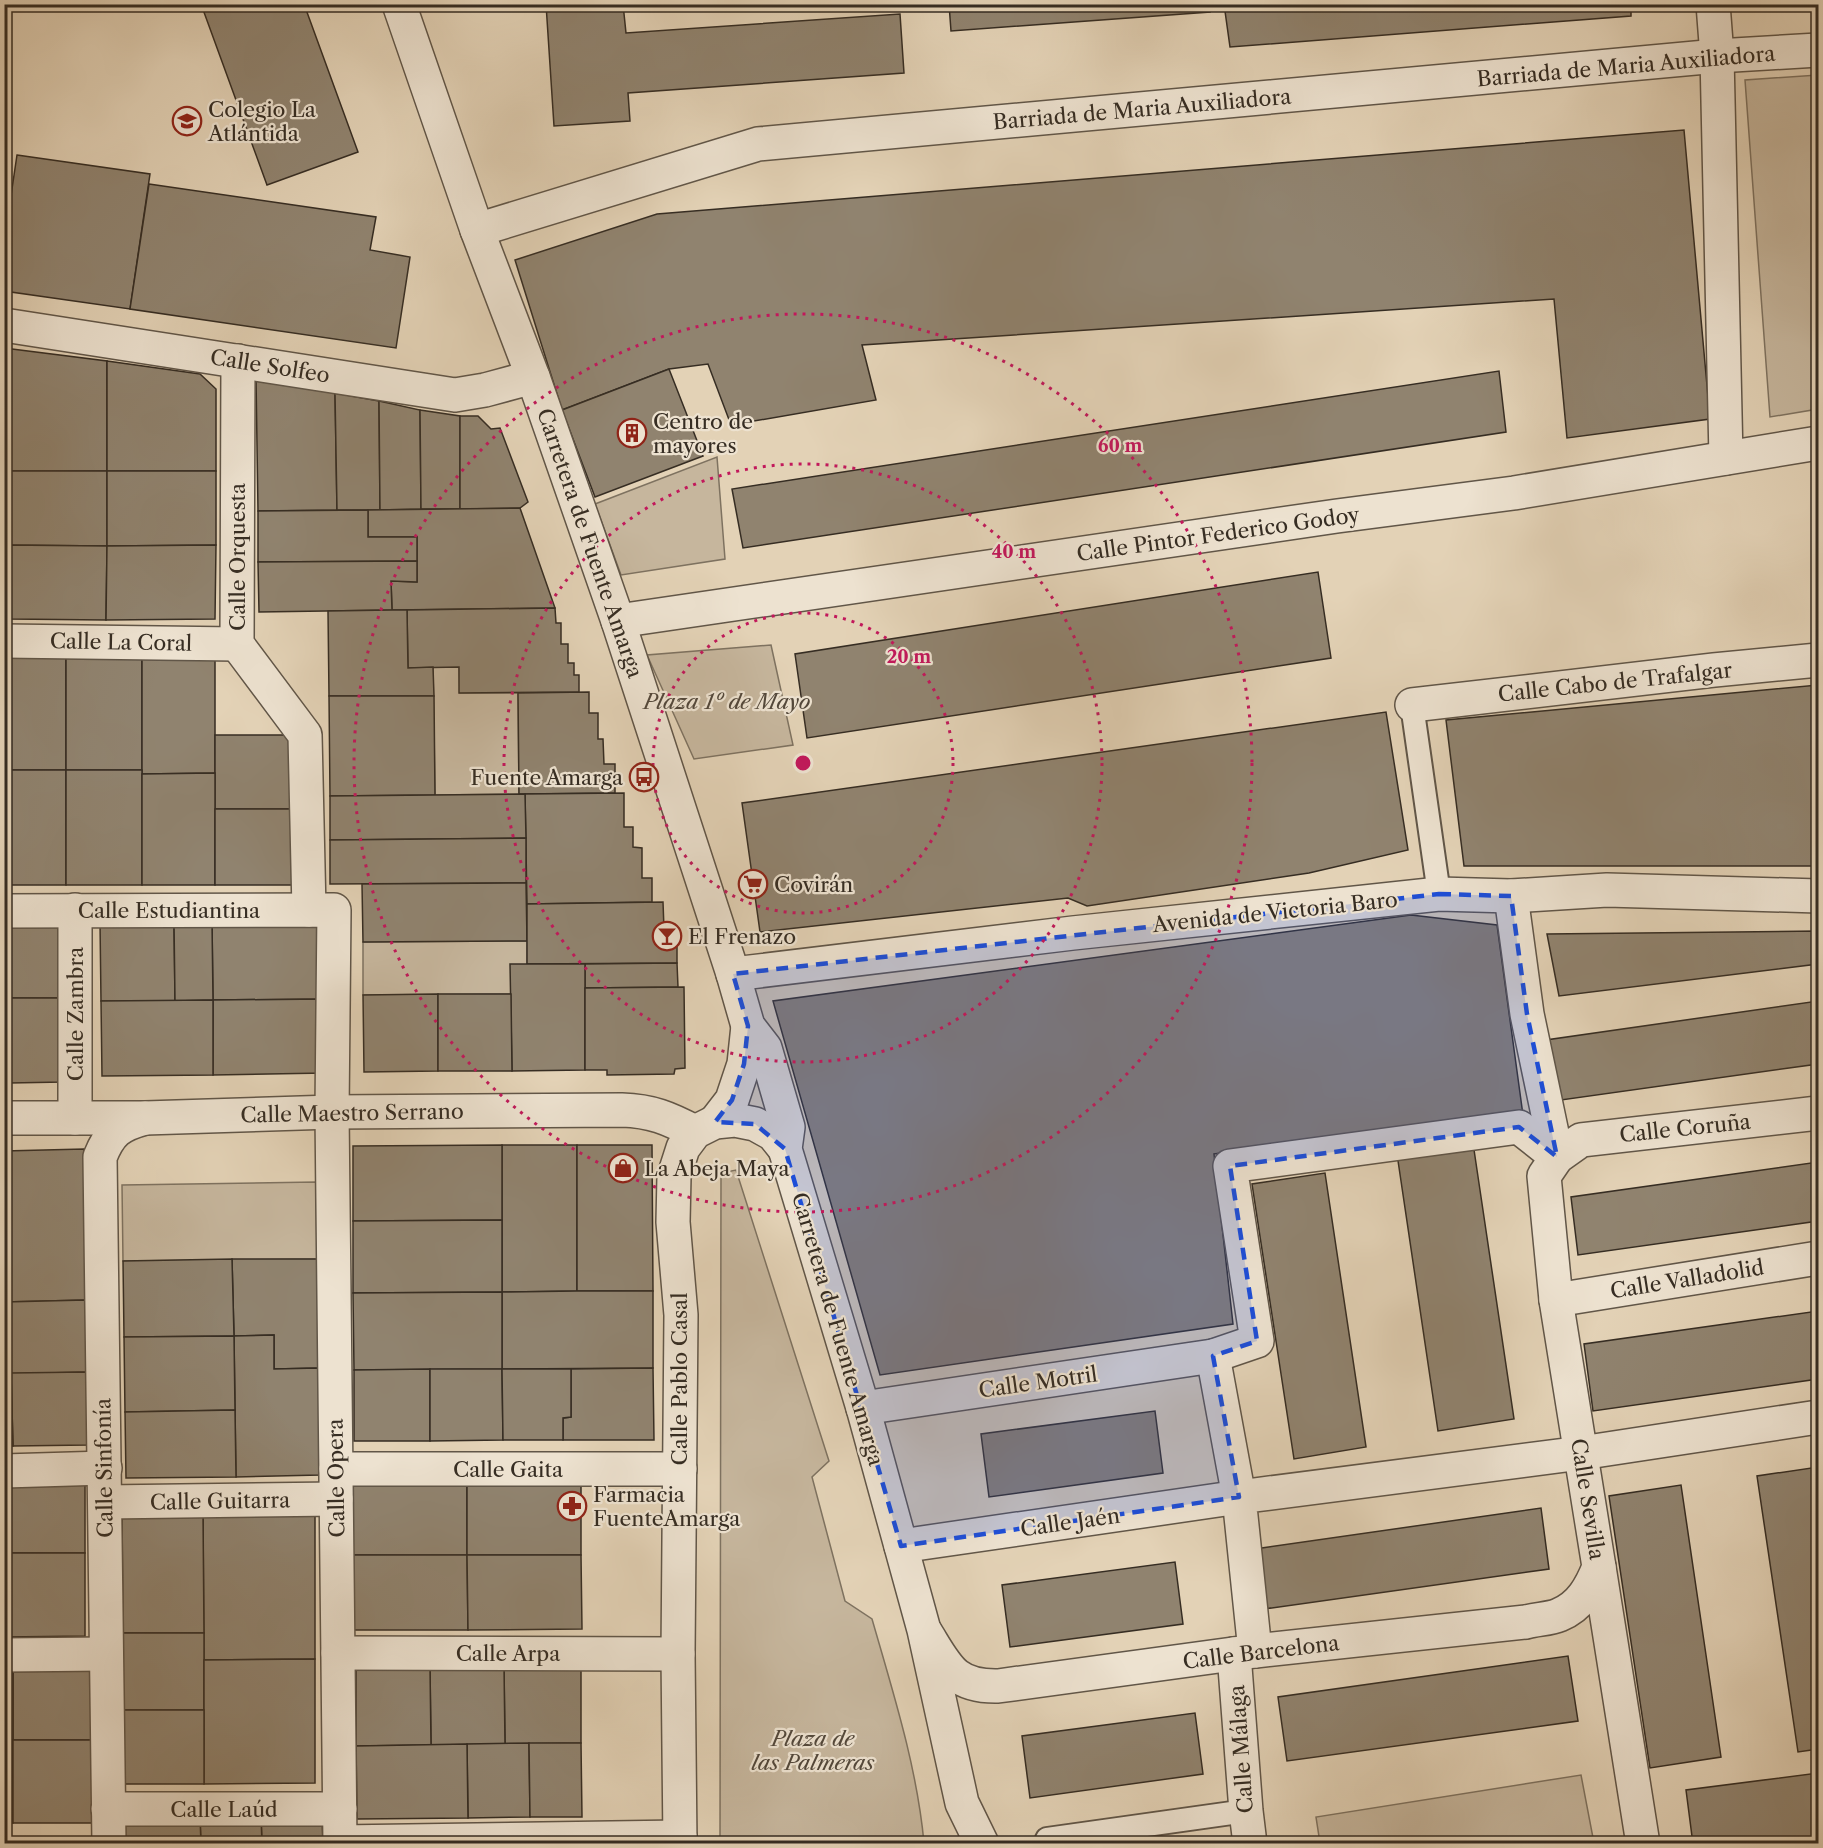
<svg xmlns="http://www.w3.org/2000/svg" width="1823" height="1848" font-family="'Libre Caslon Text',serif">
<rect width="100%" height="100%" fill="#e3d2b6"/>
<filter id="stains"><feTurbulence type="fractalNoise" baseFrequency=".00333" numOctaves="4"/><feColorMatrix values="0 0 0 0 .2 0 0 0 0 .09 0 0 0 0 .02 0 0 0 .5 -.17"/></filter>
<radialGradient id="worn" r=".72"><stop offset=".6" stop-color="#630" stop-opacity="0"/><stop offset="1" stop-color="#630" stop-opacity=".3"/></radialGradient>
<g fill="#c6b69d" stroke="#7e7260" stroke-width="1.5">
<polygon points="1818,75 1818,409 1770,417 1745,80"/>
<polygon points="717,457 725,559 621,575 595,504"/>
<polygon points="771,645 793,745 694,759 647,655"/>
<polygon points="433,667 459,667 460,693 518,693 519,794 435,795"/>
<polygon points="527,941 527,964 511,994 363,995 363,942"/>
<path d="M736 1170 829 1461 812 1477 845 1601 872 1619C893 1692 917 1767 924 1843H720L721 1173Z"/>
<polygon points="316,1182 317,1259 123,1261 122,1185"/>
<polygon points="1581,1775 1594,1843 1320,1843 1316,1817"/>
</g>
<g fill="#90836f" stroke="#362d23" stroke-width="1.5">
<polygon points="201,4 304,4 358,152 267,185"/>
<polygon points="546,4 623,4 626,33 900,14 904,73 628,93 630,121 554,126"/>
<polygon points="949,4 1209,4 1210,12 951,31"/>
<polygon points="1224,4 1631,4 1631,16 1230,47"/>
<polygon points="1684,130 1710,419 1567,438 1554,299 862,345 876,400 731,425 708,364 669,369 562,410 515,260 657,214"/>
<polygon points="17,155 150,174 130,309 4,291 4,243"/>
<polygon points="149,184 376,217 370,250 410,257 396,348 130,309"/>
<polygon points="4,348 107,361 107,471 4,471"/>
<polygon points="107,361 200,374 216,389 216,471 107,471"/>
<polygon points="669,369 703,456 595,497 562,410"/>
<polygon points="1499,371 1506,432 743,548 732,489"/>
<polygon points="256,378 335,393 337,510 258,511"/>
<polygon points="335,393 379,401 380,510 337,510"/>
<polygon points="379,401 420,410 421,509 380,510"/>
<polygon points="420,410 460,416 460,509 421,509"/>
<polygon points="460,416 478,416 491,429 500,428 528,502 520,508 460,509"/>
<polygon points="4,471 107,471 107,546 4,545"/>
<polygon points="107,471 216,471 216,545 107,546"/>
<polygon points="520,508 555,608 392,610 391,581 417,582 417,537 368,537 368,510"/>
<polygon points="368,510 368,537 417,537 417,561 258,562 258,511"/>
<polygon points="4,545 107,546 106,620 9,619 4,615"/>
<polygon points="216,545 215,619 106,620 107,546"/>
<polygon points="417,561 417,582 391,581 392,610 259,612 258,562"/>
<polygon points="1318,572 1331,658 807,738 795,654"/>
<polygon points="555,608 556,623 561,623 561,644 568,644 568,663 574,663 574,675 579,675 579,692 459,693 459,667 408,668 407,610"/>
<polygon points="392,610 407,610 408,668 433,667 434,696 329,696 328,611"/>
<rect x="4" y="656" width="62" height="114"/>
<rect x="66" y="656" width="76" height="114"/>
<polygon points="142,656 215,656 215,773 142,774"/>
<polygon points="1818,685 1818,866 1464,866 1446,720"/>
<polygon points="589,692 589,713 598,713 598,739 603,739 604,764 615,764 615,793 519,794 518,693"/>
<polygon points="329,696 434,696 435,795 330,796"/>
<polygon points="1386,712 1408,850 1309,873 1087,906 1068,898 760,932 742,803"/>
<rect x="215" y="735" width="77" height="74"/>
<rect x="4" y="770" width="62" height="115"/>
<rect x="66" y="770" width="76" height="115"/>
<polygon points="215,773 215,885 142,885 142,774"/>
<polygon points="624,793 624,827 633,827 633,847 642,848 642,878 652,878 652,902 527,904 525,794"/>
<polygon points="525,794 526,838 330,840 330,796"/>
<rect x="215" y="809" width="77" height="76"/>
<polygon points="526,838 526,883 330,884 330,840"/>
<polygon points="526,883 527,941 363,942 362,884"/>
<polygon points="663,902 664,929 677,929 677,963 527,964 527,904"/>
<polygon points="1411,915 1497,925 1523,1115 1214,1154 1233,1324 880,1375 773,1001"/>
<polygon points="62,919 63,998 4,998 4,920"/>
<polygon points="324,921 325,999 213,1000 212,922"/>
<polygon points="100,922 174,922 175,1001 101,1001"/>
<polygon points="174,922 212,922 213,1000 175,1001"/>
<polygon points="1818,931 1818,964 1559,996 1547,934"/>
<polygon points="677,963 678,987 585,988 585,964"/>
<polygon points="510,964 585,964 585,1070 512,1071"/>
<polygon points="684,987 685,1068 675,1069 674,1074 607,1075 607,1070 585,1070 585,988"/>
<polygon points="438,994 438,1071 364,1072 363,995"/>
<polygon points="438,994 511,994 512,1071 438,1071"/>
<polygon points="4,998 63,998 63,1082 10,1083 11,1077 4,1077"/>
<polygon points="325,999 325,1073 213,1075 213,1000"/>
<polygon points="213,1000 213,1075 102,1076 101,1001"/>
<polygon points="1818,1001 1818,1064 1554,1101 1546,1040"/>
<polygon points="1473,1143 1514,1419 1438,1431 1397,1154"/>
<polygon points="502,1145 577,1145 577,1291 502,1292"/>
<polygon points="502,1145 502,1220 353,1221 353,1146"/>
<polygon points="577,1145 652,1145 653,1291 577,1291"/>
<polygon points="84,1149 86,1300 4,1302 4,1151"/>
<polygon points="1818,1162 1818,1221 1578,1255 1571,1197"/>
<polygon points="1325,1173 1366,1447 1294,1459 1252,1184"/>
<polygon points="502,1220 502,1292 353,1293 353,1221"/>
<polygon points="232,1259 317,1259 319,1368 274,1369 274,1335 234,1336"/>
<polygon points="232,1259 234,1336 124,1337 123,1261"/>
<polygon points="577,1291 653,1291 653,1368 502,1369 502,1292"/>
<polygon points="502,1292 502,1369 354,1370 353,1293"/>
<polygon points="86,1300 87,1372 4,1374 4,1302"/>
<polygon points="1818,1311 1818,1379 1593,1411 1584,1344"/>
<polygon points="274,1335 274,1369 319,1368 320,1475 236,1477 234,1336"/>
<polygon points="234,1336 235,1410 125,1412 124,1337"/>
<polygon points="653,1368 654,1440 563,1440 563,1418 571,1417 571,1369"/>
<polygon points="430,1369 430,1441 354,1441 354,1370"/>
<polygon points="430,1369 502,1369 503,1440 430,1441"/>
<polygon points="502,1369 571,1369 571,1417 563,1418 563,1440 503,1440"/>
<polygon points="87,1372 88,1445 13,1446 11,1373"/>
<polygon points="11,1373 13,1446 4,1446 4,1374"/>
<polygon points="235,1410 236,1477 126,1478 125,1412"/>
<polygon points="1155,1411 1163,1473 989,1497 981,1434"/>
<polygon points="1818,1467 1818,1749 1798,1752 1757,1476"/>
<polygon points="467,1480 467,1555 353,1555 353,1481"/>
<rect x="467" y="1480" width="114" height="75"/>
<rect x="5" y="1481" width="80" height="72"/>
<polygon points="1681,1485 1721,1757 1650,1768 1609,1496"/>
<polygon points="1541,1508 1549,1569 1264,1609 1255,1549"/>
<polygon points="315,1511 315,1659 204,1660 203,1512"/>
<polygon points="122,1512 203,1512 204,1633 123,1633"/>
<polygon points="5,1553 85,1553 85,1636 5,1637"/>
<polygon points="353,1555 467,1555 468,1630 354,1630"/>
<polygon points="467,1555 581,1555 582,1629 468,1630"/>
<polygon points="1175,1562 1183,1624 1010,1647 1002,1585"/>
<rect x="123" y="1633" width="81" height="77"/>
<polygon points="1568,1656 1578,1721 1287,1761 1278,1697"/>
<polygon points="315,1659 315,1783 204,1784 204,1660"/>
<polygon points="504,1666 581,1666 581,1743 505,1744"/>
<polygon points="504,1666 505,1744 431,1745 430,1667"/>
<polygon points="430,1667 431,1745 356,1746 356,1668"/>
<polygon points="93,1668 93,1740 13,1740 13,1669"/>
<rect x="4" y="1669" width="9" height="71"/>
<rect x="123" y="1710" width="81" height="74"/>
<polygon points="1195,1713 1203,1774 1030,1798 1022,1736"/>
<rect x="4" y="1740" width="9" height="83"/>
<polygon points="13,1740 93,1740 94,1823 13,1823"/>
<polygon points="529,1743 530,1817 468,1818 467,1744"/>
<polygon points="529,1743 581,1743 582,1817 530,1817"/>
<polygon points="467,1744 468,1818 357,1819 356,1746"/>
<polygon points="1818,1773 1818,1844 1693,1844 1686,1790"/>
<polygon points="322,1815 323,1844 262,1844 261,1816"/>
<polygon points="261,1816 262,1844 201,1844 200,1817"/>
<polygon points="200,1817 201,1844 125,1844 125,1819"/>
</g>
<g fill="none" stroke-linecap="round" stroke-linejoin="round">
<g stroke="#615648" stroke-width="26">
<g id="service">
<polyline points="1412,705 1439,894"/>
<polyline points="1047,1839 1246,1811"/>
</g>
</g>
<g stroke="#615648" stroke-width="36">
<g id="pedestrian">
<polyline points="1511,896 1527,1014 1557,1157"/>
<polyline points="863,1408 1213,1356 1257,1341 1230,1166 1519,1127 1557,1157"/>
<polyline points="901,1546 1239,1497"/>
<polyline points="1599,1567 1643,1844"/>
</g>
</g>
<g stroke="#615648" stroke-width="36">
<g id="minor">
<polyline points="1713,4 1717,56 1726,458"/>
<polyline points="477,230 758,144 1717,56 1818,50"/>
<polyline points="4,325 455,395 485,390 533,377"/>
<polyline points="238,361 237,644 305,735 309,910"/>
<polyline points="618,621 1337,516 1514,493 1818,443"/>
<polyline points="4,641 237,644"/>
<polyline points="1412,705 1714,670 1818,660"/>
<polyline points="4,911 334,910 332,1112 340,1844"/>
<polyline points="733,974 1073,933 1439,894 1511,896 1607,890 1818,896"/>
<path d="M4 1118H145L332 1112 622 1110C652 1111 668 1118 695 1132"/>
<polyline points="75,1118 75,910"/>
<polyline points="1556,1300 1818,1258"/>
<polyline points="1213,1356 1239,1497"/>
<polyline points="336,1469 680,1469"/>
<polyline points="4,1471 105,1468"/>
<polyline points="105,1502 336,1499"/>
<path d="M926 1633C947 1667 954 1687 998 1686L1255 1651 1526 1622C1536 1619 1550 1619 1559 1615 1581 1606 1591 1587 1599 1567L1556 1300 1544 1176 1557 1157 1581 1140 1818 1113"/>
<polyline points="1255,1651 1239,1497 1581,1453 1818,1417"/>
<polyline points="338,1653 678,1654"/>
<polyline points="1234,1654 1246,1811 1250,1844"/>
<polyline points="4,1655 106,1654"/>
<polyline points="108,1809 340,1809"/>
<polyline points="340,1842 680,1837"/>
<path d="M109 1844 100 1157C110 1132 119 1125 145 1118"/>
</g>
</g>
<g stroke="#615648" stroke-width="36">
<g id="tertiary">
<polyline points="399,4 477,230 533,377 618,621 733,974 748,1026 765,1048 788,1127 785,1149 863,1408 924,1630 962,1803 982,1844"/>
<polyline points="715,1122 732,1100 744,1064 748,1026"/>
<polyline points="680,1844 678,1654 681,1315 673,1222 674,1176 683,1148 695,1132 715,1122 735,1120 755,1124 773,1134 785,1149"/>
</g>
</g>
<use href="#service" stroke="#ede2d0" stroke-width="22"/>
<use href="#pedestrian" stroke="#ede2d0" stroke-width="33"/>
<use href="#minor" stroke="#ede2d0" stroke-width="33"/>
<use href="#tertiary" stroke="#ede2d0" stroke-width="33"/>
</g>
<path fill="#1d4ed8" fill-opacity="0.2" stroke="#1d4ed8" stroke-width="4.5" stroke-dasharray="12 8" stroke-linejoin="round" d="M1439 894 1511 896 1527 1014 1557 1157 1519 1127 1230 1166 1257 1341 1213 1356 1239 1497 901 1546 785 1149 755 1124 715 1122 732 1100 744 1064 748 1026 733 974Z"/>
<g fill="none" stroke="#c2185b" stroke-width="3" stroke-dasharray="3 6">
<circle cx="803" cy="763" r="150"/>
<circle cx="803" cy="763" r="299"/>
<circle cx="803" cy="763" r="449"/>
</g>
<defs>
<g id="school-ring" transform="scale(1.5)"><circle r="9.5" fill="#ede2d0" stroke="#8f2418" stroke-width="1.5"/><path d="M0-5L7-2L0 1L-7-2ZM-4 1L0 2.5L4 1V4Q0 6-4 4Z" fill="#8f2418"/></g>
<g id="building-ring" transform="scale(1.5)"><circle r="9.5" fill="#ede2d0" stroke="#8f2418" stroke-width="1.5"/><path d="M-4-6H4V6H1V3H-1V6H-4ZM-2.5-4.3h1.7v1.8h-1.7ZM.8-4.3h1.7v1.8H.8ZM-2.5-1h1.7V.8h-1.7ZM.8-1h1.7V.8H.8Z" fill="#8f2418"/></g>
<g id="bus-ring" transform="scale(1.5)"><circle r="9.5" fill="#ede2d0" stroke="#8f2418" stroke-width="1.5"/><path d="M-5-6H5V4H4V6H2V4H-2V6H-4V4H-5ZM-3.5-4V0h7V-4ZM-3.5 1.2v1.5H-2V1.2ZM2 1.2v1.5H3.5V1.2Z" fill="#8f2418"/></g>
<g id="supermarket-ring" transform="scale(1.5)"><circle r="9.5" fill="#ede2d0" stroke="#8f2418" stroke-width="1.5"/><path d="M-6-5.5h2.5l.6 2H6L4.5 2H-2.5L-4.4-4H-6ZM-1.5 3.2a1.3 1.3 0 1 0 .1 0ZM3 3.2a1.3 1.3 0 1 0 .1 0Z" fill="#8f2418"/></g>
<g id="bar-ring" transform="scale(1.5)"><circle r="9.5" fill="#ede2d0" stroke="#8f2418" stroke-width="1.5"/><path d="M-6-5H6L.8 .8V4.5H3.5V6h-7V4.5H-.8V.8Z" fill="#8f2418"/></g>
<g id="shop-ring" transform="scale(1.5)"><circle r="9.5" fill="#ede2d0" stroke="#8f2418" stroke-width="1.5"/><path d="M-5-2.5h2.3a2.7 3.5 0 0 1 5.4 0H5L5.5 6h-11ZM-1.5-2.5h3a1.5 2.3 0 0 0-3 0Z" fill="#8f2418"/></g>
<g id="pharmacy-ring" transform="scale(1.5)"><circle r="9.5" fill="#ede2d0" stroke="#8f2418" stroke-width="1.5"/><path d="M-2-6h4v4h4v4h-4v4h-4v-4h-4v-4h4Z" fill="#8f2418"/></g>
</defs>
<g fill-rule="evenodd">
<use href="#school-ring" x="187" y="121"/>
<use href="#building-ring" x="632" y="433"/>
<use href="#bus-ring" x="644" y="777"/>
<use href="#supermarket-ring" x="753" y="884"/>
<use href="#bar-ring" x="667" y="936"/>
<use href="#shop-ring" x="623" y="1168"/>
<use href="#pharmacy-ring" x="572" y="1506"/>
</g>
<g text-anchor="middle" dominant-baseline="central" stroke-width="4.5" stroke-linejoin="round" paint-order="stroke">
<g font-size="21" fill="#362d23" stroke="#ede2d0">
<text transform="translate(1626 66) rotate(-5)">Barriada de Maria Auxiliadora</text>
<text transform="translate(1142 109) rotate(-5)">Barriada de Maria Auxiliadora</text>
<text transform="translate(270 366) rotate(9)">Calle Solfeo</text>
<text transform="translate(1218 534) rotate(-8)">Calle Pintor Federico Godoy</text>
<text transform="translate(590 543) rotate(71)">Carretera de Fuente Amarga</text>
<text transform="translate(237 557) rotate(-90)">Calle Orquesta</text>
<text transform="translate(121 642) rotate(1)">Calle La Coral</text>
<text transform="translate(1615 682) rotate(-6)">Calle Cabo de Trafalgar</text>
<text x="169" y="910">Calle Estudiantina</text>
<text transform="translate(1275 912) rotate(-6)">Avenida de Victoria Baro</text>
<text transform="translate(75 1014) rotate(-90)">Calle Zambra</text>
<text transform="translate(352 1113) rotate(-1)">Calle Maestro Serrano</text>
<text transform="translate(1685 1128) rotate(-6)">Calle Coruña</text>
<text transform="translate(1687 1279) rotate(-9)">Calle Valladolid</text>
<text transform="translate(838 1329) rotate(74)">Carretera de Fuente Amarga</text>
<text transform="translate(679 1379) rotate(-90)">Calle Pablo Casal</text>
<text transform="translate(1038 1382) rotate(-8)">Calle Motril</text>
<text transform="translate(104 1468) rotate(-91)">Calle Sinfonía</text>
<text x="508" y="1469">Calle Gaita</text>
<text transform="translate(336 1478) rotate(-91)">Calle Opera</text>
<text transform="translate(1588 1499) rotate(81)">Calle Sevilla</text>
<text transform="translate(220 1501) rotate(-1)">Calle Guitarra</text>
<text transform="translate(1070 1522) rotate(-8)">Calle Jaén</text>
<text transform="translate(1261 1652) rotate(-7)">Calle Barcelona</text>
<text x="508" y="1653">Calle Arpa</text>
<text transform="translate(1241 1749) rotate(-94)">Calle Málaga</text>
<text x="224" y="1809">Calle Laúd</text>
</g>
<g font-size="21" fill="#362d23" stroke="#ede2d0" text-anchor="start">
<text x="208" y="109">Colegio La<tspan x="208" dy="24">Atlántida</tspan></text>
<text x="653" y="421">Centro de<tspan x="653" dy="24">mayores</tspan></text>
<text x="623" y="777" text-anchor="end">Fuente Amarga</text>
<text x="774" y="884">Covirán</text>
<text x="688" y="936">El Frenazo</text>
<text x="644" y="1168">La Abeja Maya</text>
<text x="593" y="1494">Farmacia<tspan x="593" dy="24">FuenteAmarga</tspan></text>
</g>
<g font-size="21" font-style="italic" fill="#53483b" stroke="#ede2d0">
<text x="727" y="701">Plaza 1º de Mayo</text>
<text x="813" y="1738">Plaza de<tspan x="813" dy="24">las Palmeras</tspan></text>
</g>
</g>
<circle cx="803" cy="763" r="9" fill="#c2185b" stroke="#ede2d0" stroke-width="3"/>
<g font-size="18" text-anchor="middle" font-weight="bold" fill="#c2185b" stroke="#ede2d0" stroke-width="4.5" stroke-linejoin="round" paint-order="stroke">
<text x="1120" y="452">60 m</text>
<text x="1014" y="558">40 m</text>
<text x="909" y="663">20 m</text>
</g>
<rect width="1823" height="1848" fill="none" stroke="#e3d2b6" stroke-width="24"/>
<rect x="6" y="6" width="1811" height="1836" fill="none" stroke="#362d23" stroke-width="3"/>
<rect x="12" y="12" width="1799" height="1824" fill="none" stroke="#362d23" stroke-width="1.5"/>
<rect width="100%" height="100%" filter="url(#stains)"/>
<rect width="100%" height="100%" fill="url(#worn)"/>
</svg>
